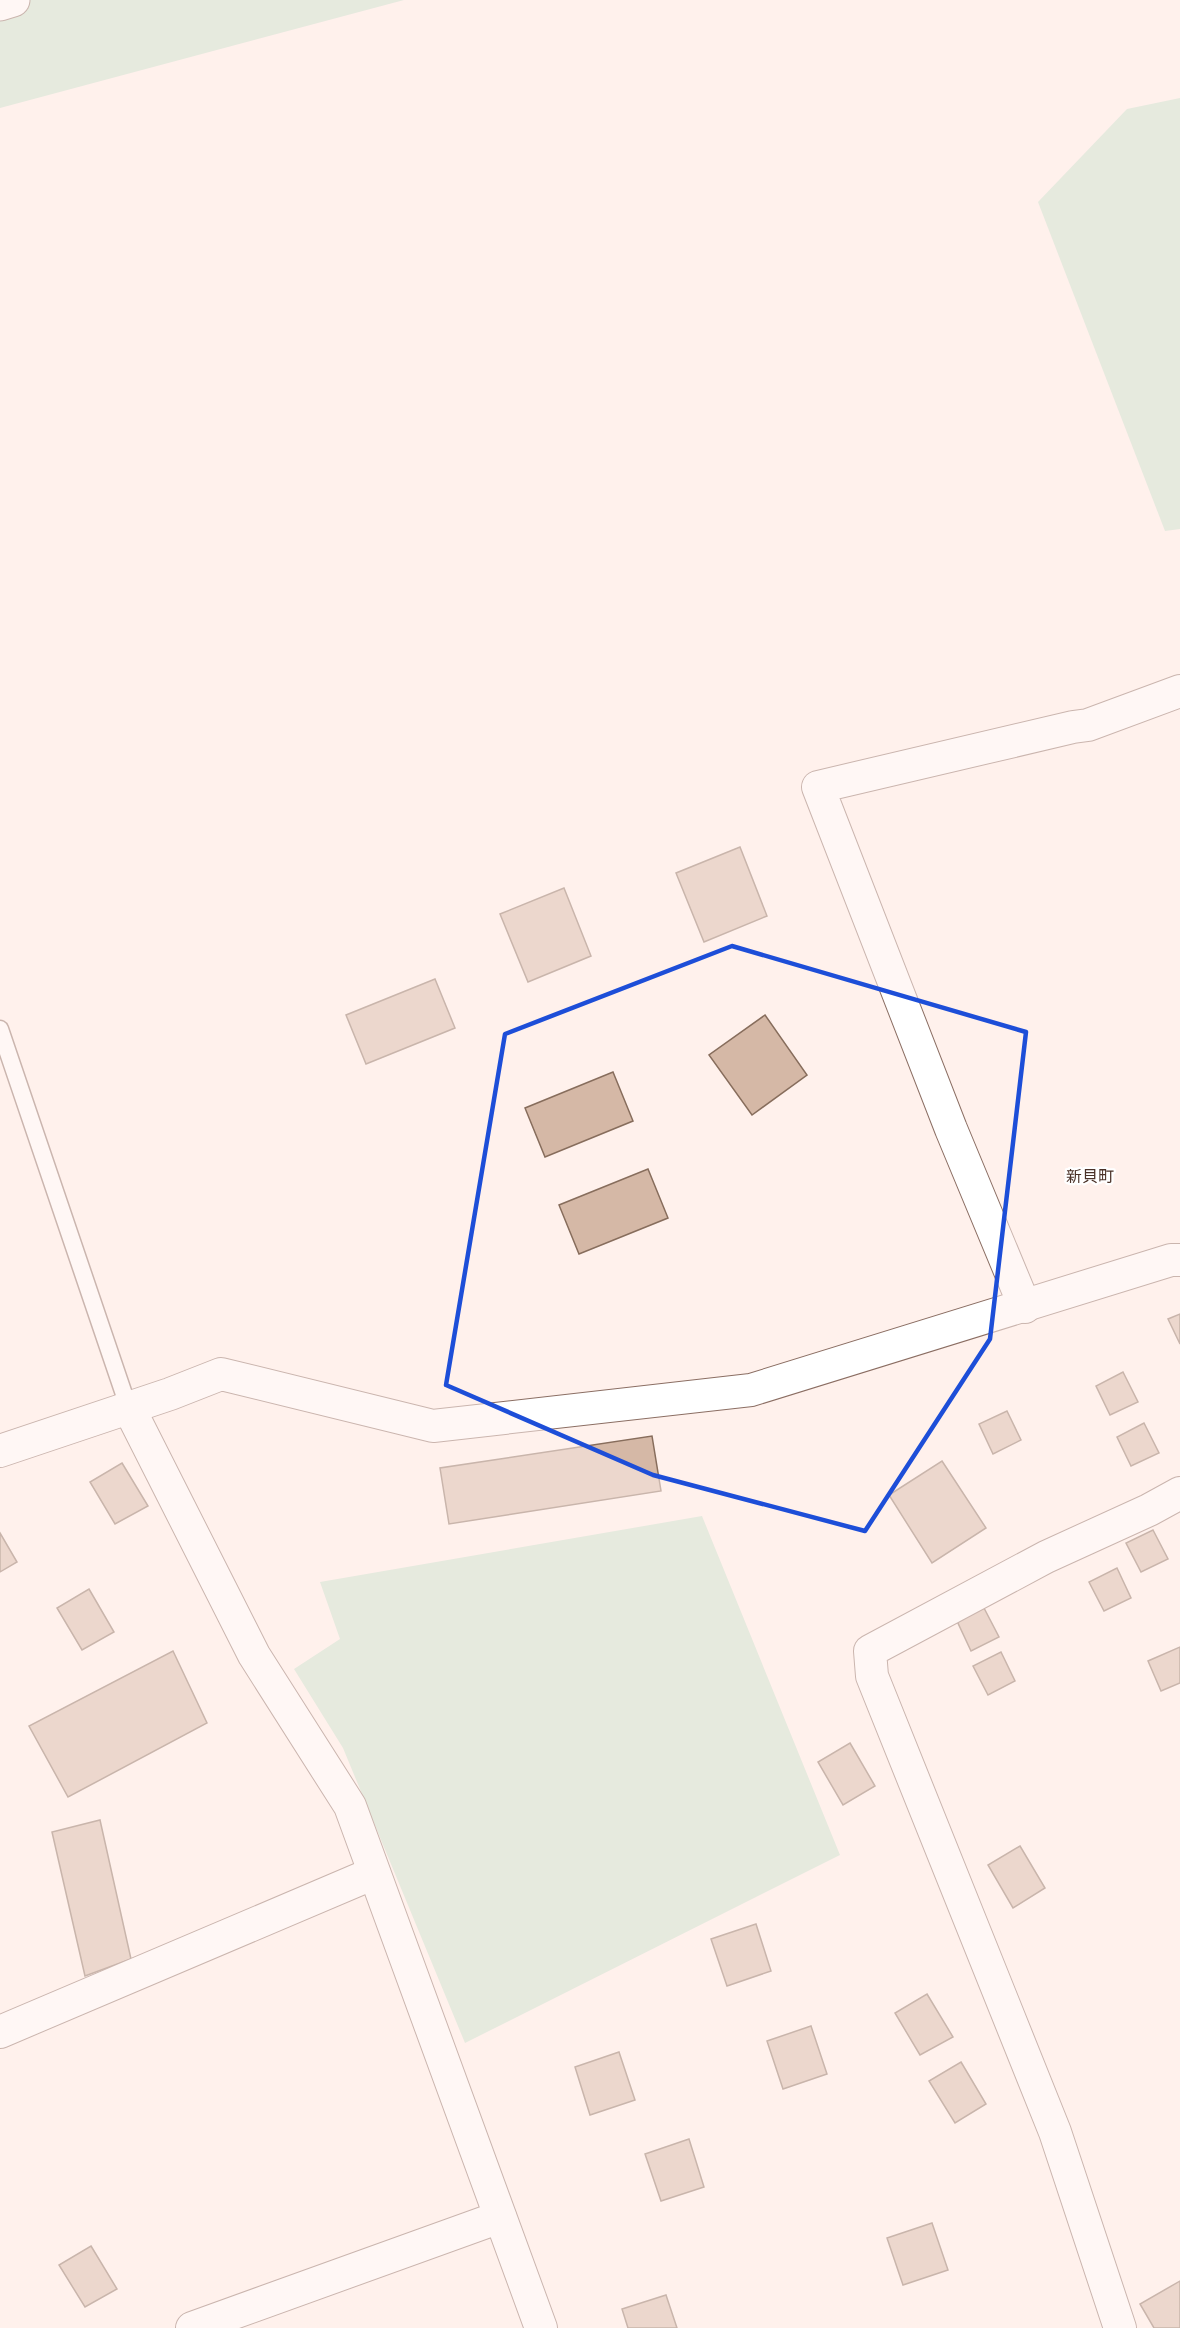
<svg xmlns="http://www.w3.org/2000/svg" width="1180" height="2328" font-family="Manrope,'Noto Sans JP',sans-serif">
<rect width="100%" height="100%" fill="#fff1ec"/>
<g fill="#c8e2cc">
<polygon points="0,0 404,0 0,108"/>
<polygon points="1180,98 1180,529 1165,531 1038,202 1127,109"/>
<polygon points="702,1516 840,1855 465,2043 343,1748 294,1669 340,1639 320,1582"/>
</g>
<g fill="#d5b8a6" stroke="#876d5c" stroke-width="1.5">
<polygon points="740,847 767,916 704,942 676,873"/>
<polygon points="564,888 591,956 528,982 500,914"/>
<polygon points="435,979 455,1028 366,1064 346,1015"/>
<polygon points="765,1015 807,1075 752,1115 709,1055"/>
<polygon points="613,1072 633,1121 545,1157 525,1108"/>
<polygon points="648,1169 668,1218 579,1254 559,1205"/>
<polygon points="1180,1314 1180,1344 1168,1319"/>
<polygon points="1123,1372 1138,1402 1110,1415 1096,1386"/>
<polygon points="1007,1411 1021,1440 993,1454 979,1424"/>
<polygon points="1144,1423 1159,1453 1131,1466 1117,1437"/>
<polygon points="652,1436 661,1491 449,1524 440,1468"/>
<polygon points="942,1461 986,1528 932,1563 889,1495"/>
<polygon points="122,1463 148,1506 115,1524 90,1482"/>
<polygon points="1153,1530 1168,1559 1141,1572 1126,1543"/>
<polygon points="0,1533 17,1562 0,1572"/>
<polygon points="1117,1568 1131,1598 1104,1611 1089,1582"/>
<polygon points="89,1589 114,1632 82,1650 57,1608"/>
<polygon points="984,1608 999,1637 971,1651 957,1621"/>
<polygon points="1180,1647 1180,1683 1161,1691 1148,1661"/>
<polygon points="173,1651 207,1723 68,1797 29,1726"/>
<polygon points="1001,1652 1015,1681 988,1695 973,1666"/>
<polygon points="850,1743 875,1786 843,1805 818,1762"/>
<polygon points="100,1820 131,1959 85,1976 52,1832"/>
<polygon points="1020,1846 1045,1888 1013,1908 988,1865"/>
<polygon points="756,1924 771,1971 727,1986 711,1939"/>
<polygon points="927,1994 953,2037 920,2055 895,2013"/>
<polygon points="811,2026 827,2074 783,2089 767,2041"/>
<polygon points="619,2052 635,2100 590,2115 575,2067"/>
<polygon points="961,2062 986,2104 955,2123 929,2081"/>
<polygon points="689,2139 704,2187 661,2201 645,2154"/>
<polygon points="932,2223 948,2270 903,2285 887,2238"/>
<polygon points="91,2246 117,2289 85,2307 59,2265"/>
<polygon points="1180,2281 1180,2328 1154,2328 1140,2304"/>
<polygon points="666,2295 677,2328 628,2328 622,2309"/>
</g>
<g fill="none" stroke-linecap="round" stroke-linejoin="round">
<g stroke="#8b6e63" stroke-width="19">
<polyline id="service" points="0,1029 128,1406"/>
</g>
<g stroke="#8b6e63" stroke-width="34">
<g id="minor">
<polyline points="1025,1307 951,1129 818,787 1073,727 1088,725 1180,691"/>
<polyline points="128,1406 254,1655 350,1806 541,2328"/>
<polyline points="0,1451 170,1394 221,1374 433,1426 751,1390 1171,1260 1180,1260"/>
<polyline points="0,2032 374,1873"/>
<polyline points="192,2328 500,2217"/>
<polyline points="1120,2328 1055,2132 872,1676 870,1651 1046,1557 1149,1510 1180,1493"/>
</g>
</g>
<g stroke="#8b6e63" stroke-width="35">
<polyline id="secondary" points="0,4 13,0"/>
</g>
<use href="#service" stroke="#fff" stroke-width="16"/>
<use href="#minor" stroke="#fff" stroke-width="32"/>
<use href="#secondary" stroke="#fff" stroke-width="33"/>
</g>
<path d="M0 0H1180V2328H0ZM732 946 1026 1032 990 1339 865 1531 653 1475 446 1385 505 1034Z" fill="#fff1ec" fill-opacity=".55" fill-rule="evenodd"/>
<path fill="none" stroke="#1d4ed8" stroke-width="4.5" stroke-linejoin="round" d="M732 946 1026 1032 990 1339 865 1531 653 1475 446 1385 505 1034Z"/>
<g text-anchor="middle" dominant-baseline="central" stroke-width="4.5" stroke-linejoin="round" paint-order="stroke">
<g font-size="16" fill="#4a3127" stroke="#fff">
<text x="1090" y="1176">新貝町</text>
</g>
</g>
</svg>
